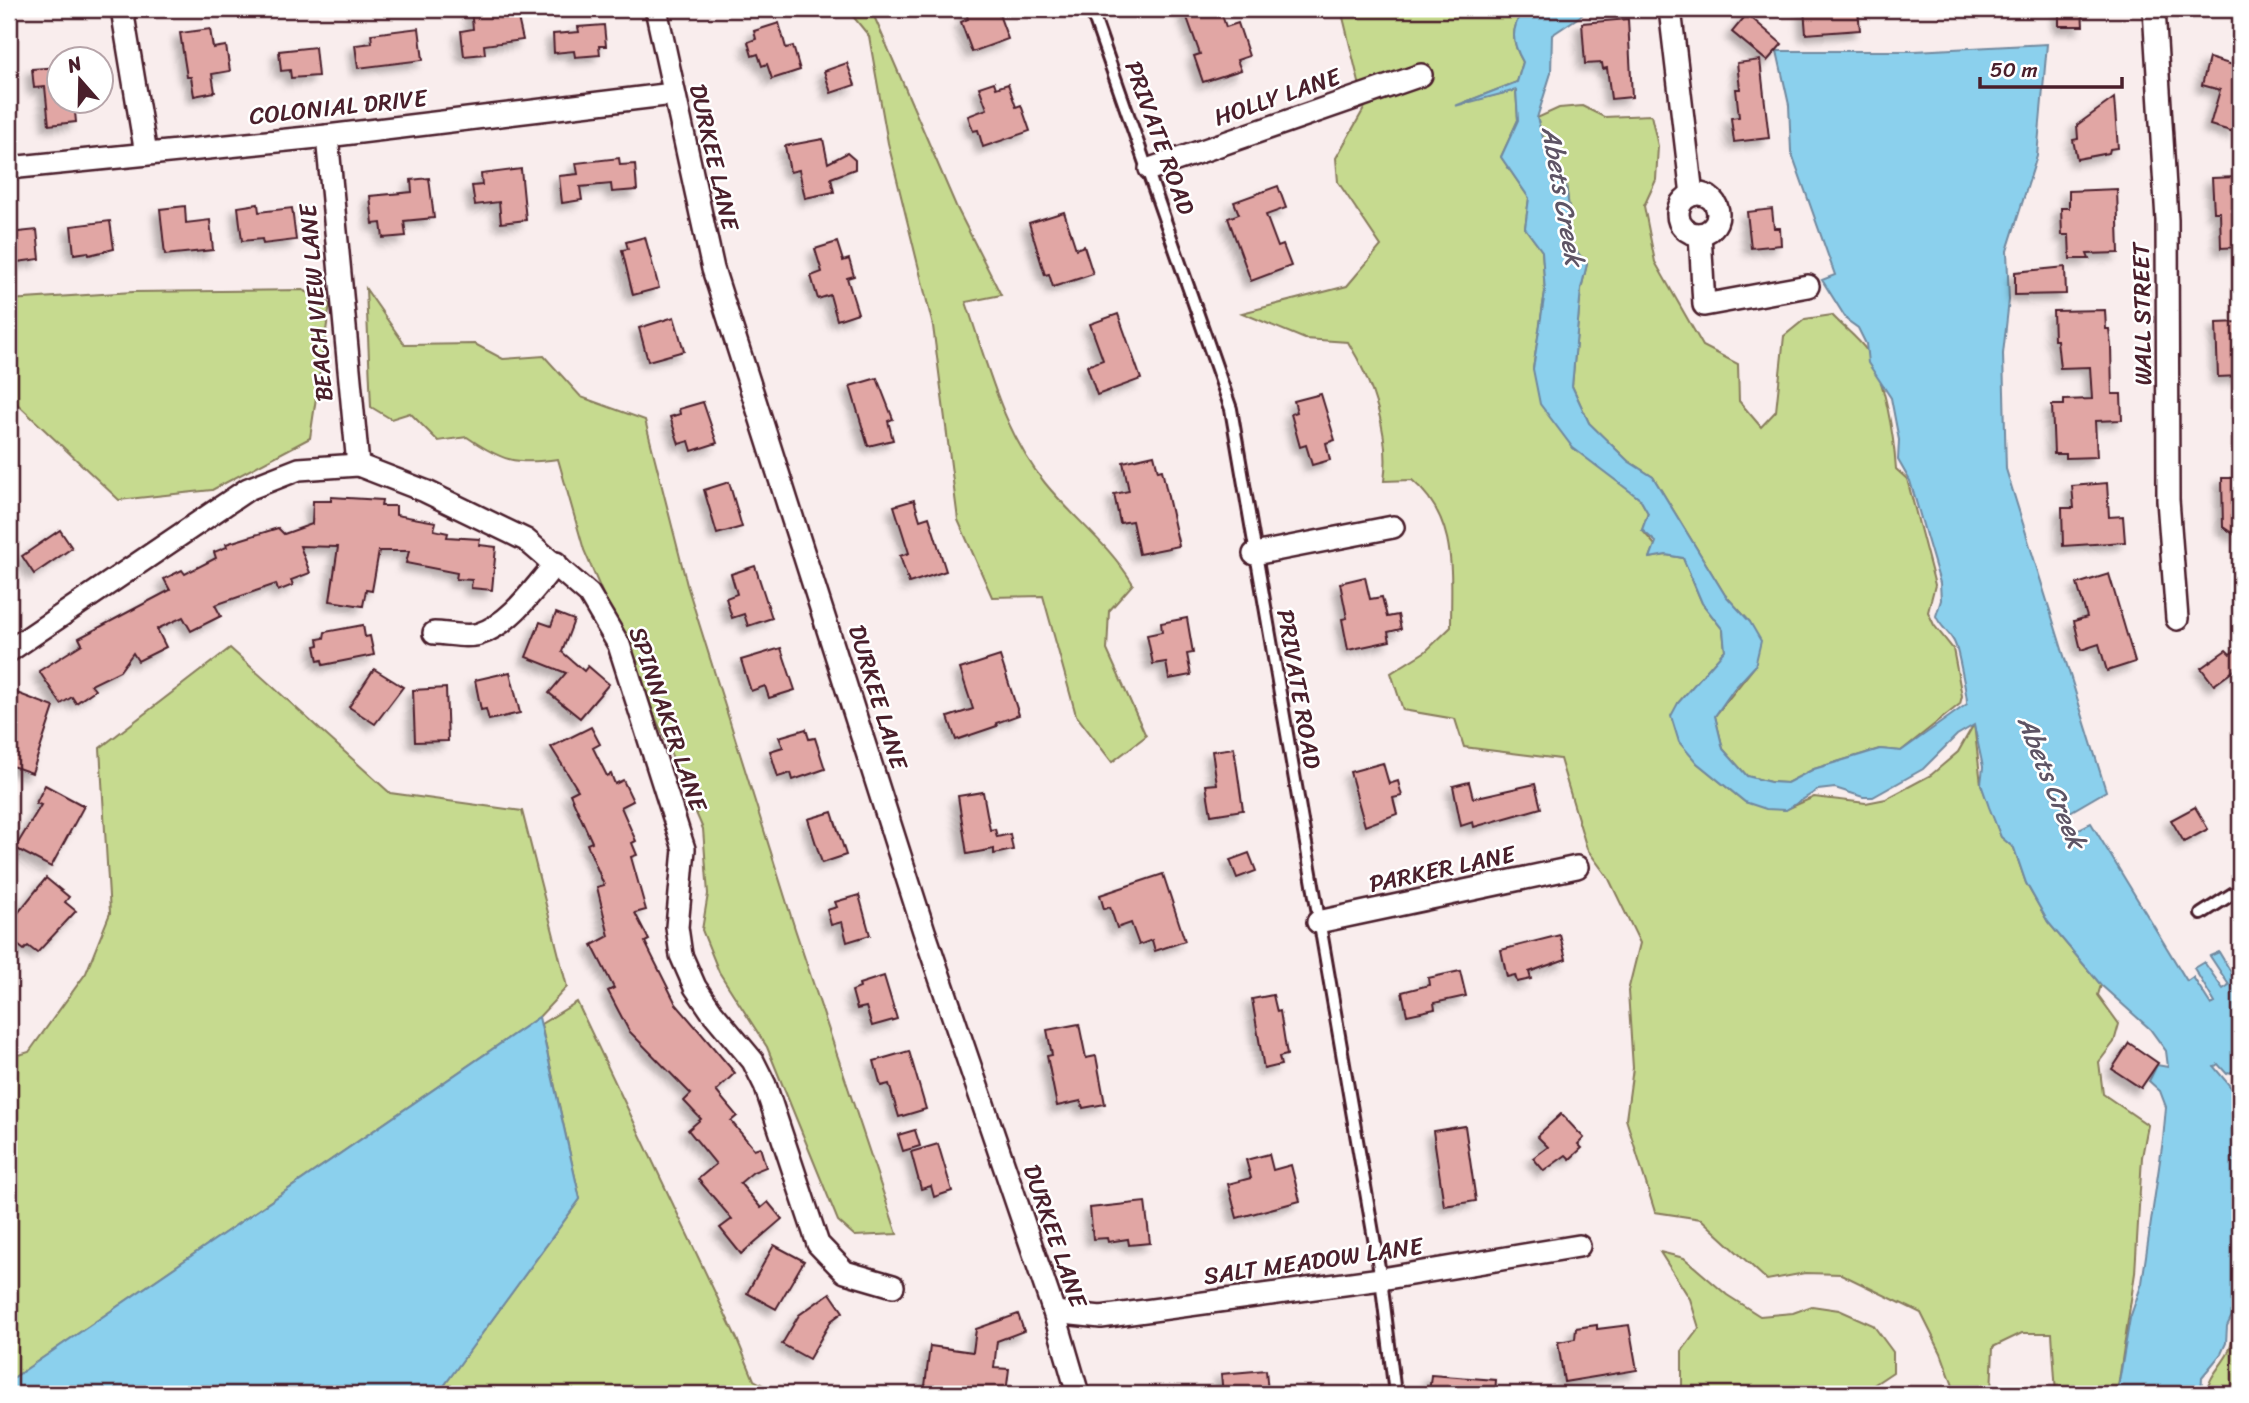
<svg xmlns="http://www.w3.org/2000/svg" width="2249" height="1403" font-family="Sriracha,sans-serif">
<defs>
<filter id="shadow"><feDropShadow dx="-6" dy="6" stdDeviation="3.5" flood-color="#0004"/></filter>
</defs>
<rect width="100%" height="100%" fill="#f9eded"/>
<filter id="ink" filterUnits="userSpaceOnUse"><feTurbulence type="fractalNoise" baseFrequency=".0143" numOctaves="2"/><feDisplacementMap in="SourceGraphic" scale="14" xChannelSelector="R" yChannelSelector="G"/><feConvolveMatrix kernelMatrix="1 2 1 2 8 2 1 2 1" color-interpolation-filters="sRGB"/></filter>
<g filter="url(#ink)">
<g fill="#c6da8f" stroke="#887c5d" stroke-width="2">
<path d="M847 9H871L956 206 1001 295 966 302C987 363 1003 432 1045 483 1074 519 1108 543 1133 584L1109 611 1107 650 1146 736 1112 762 1076 715 1043 596 992 597 958 520 933 326 888 143 869 36Z"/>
<path d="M1341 9H1523C1511 30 1511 41 1523 62L1517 82 1463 103 1516 90 1518 120 1501 157 1529 198 1525 228 1542 251 1545 292 1533 369 1623 485 1640 499 1648 513 1642 530 1655 545 1650 558 1666 555 1683 558 1702 603 1723 630 1725 650 1678 703 1697 763 1745 802 1785 810 1814 797 1866 803 1886 799 1931 775 1958 752 1974 724 1981 784 2001 837 2014 848 2026 883 2048 922 2101 985 2098 995 2119 1024 2114 1042 2099 1062 2103 1094 2148 1125 2142 1157 2135 1273 2117 1394H2056L2052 1333H2022L1993 1347 1991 1394H1956L1941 1353 1921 1313 1841 1274 1805 1273 1767 1280 1701 1219 1655 1212 1626 1119 1633 1068 1628 991 1640 943 1609 879 1587 849 1560 759 1464 747 1455 719 1403 710 1391 673 1426 651 1451 627C1451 572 1458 519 1412 480L1384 481C1391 434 1372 381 1348 342L1305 339 1242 313 1347 286 1381 246 1338 182 1336 158 1365 107Z"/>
<path d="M1582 106 1604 117 1651 115 1658 146 1656 180 1644 206 1655 262 1703 346 1738 364 1739 401 1761 427 1776 411 1784 336 1805 319 1832 315C1843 327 1858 338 1867 351 1885 377 1894 438 1896 469L1907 479 1935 585 1928 612 1934 625 1953 649 1962 696 1960 704 1901 751 1879 749 1814 769 1787 783 1770 782 1747 776 1723 749 1715 716 1755 666 1750 622 1725 595 1653 477 1628 461 1589 423 1572 386 1581 289 1587 264 1567 240 1565 226 1569 209 1566 184 1549 157 1537 118 1559 108Z"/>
<path d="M366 289 405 345 475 344 503 359 544 356 581 397 645 420 687 585 795 929 897 1234 855 1236 838 1221 767 1047 719 972 702 930 708 894 703 829 584 550 558 459C515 465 502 461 467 437L438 441 410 413 391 419 371 407Z"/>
<polygon points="303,290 330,304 310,438 212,490 119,500 12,399 9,399 9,300 133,292"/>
<polygon points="230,648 390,793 522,811 567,987 539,1017 9,1381 9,1058 29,1052 86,973 110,913 100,748"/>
<polygon points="577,1002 737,1339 754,1380 779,1394 438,1394 580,1199 541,1024"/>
<polygon points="1660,1252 1684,1258 1727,1295 1760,1316 1793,1313 1812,1306 1839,1310 1873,1325 1893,1352 1893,1372 1860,1394 1678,1394 1682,1389 1682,1351 1699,1328 1690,1299"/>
<path d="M2240 1312V1394H2206C2209 1377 2218 1370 2227 1355 2233 1344 2234 1325 2240 1312Z"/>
</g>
<g fill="#8bd0ed" stroke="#71899f" stroke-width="2">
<path d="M1523 9H1582V15L1552 35 1551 73 1537 118 1549 157 1566 184 1569 209 1565 226 1567 240 1587 264 1581 289 1572 386 1589 423 1628 461 1653 477 1725 595 1750 622 1761 641 1755 666 1734 689 1715 716 1723 749 1747 776 1770 782 1787 783 1814 769 1880 749 1901 751 1967 704C1968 700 1958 650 1955 644 1951 633 1940 627 1936 616L1941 600 1940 583 1910 481 1898 460 1899 440 1891 398 1868 363 1866 344 1858 328 1847 320 1822 280 1835 275 1791 151 1789 105 1777 51H1915L2047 44 2037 156 2007 251 2009 300 2003 354 2006 469 2106 791 2058 819 2067 835 2091 823 2187 981 2193 977 2211 1005 2215 1003 2194 968 2204 962 2223 989 2229 985 2210 956 2219 952 2231 972 2240 966V1068L2227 1074 2218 1064 2214 1067 2240 1098V1299L2227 1326 2226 1343 2221 1354 2202 1377 2201 1394H2117L2130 1318 2142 1283 2163 1140 2166 1107 2160 1091 2149 1081 2157 1065 2168 1067 2166 1051 2150 1029 2101 985 2048 922 2026 883 2014 848 2001 837 1989 807 1981 784 1983 767 1974 725 1957 735 1923 769 1873 797H1863L1835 788 1818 790 1786 810 1766 809 1745 802 1697 763 1679 742 1671 716 1678 703 1725 650 1723 630 1702 603 1683 558 1666 555 1650 558 1656 542 1642 530 1648 513 1640 499 1573 448 1540 404 1533 369 1545 292 1542 251 1525 228 1529 198 1501 157 1518 120 1516 90 1455 106 1517 82 1523 62C1511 41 1511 30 1523 9Z"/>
<polygon points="539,1017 580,1199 438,1394 9,1394 9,1381"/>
</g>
<g fill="#e1a6a4" stroke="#4a1f2b" stroke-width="2" filter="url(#shadow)">
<polygon points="471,9 516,9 523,40 484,45 485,54 464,56 461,31 473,29"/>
<polygon points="965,9 997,9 1008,39 972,52 961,22 968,19"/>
<polygon points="1184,9 1220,9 1226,27 1238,23 1249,56 1237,60 1241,70 1203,82 1194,56 1200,54"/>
<polygon points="1804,9 1858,9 1860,30 1806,34"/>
<polygon points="2059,9 2082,9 2083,26 2059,26"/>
<polygon points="1747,14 1782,44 1767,61 1732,32"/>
<polygon points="1628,19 1632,97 1611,99 1607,68 1603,69 1602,63 1585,64 1582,23"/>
<polygon points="779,23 786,48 793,46 800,70 772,79 767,64 762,66 758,54 752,56 748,42 756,39 754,31"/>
<polygon points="604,25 606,46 599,46 600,55 575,57 574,51 554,53 553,34 579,32 578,27"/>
<polygon points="419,28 423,60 358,68 355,45 372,43 371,34"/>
<polygon points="210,29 213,48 226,46 230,71 212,74 215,92 194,96 191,77 187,77 180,33"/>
<polygon points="315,47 318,76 291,78 290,70 281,71 279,51"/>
<polygon points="2209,58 2240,67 2240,109 2234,132 2210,125 2220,90 2202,85"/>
<polygon points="1760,60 1769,138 1734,142 1731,118 1739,117 1736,89 1740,89 1737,63"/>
<polygon points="847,63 855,85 831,93 824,71"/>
<polygon points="60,67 60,102 74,102 76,122 49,125 45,87 34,88 32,69"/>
<polygon points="994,82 996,88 1008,84 1016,107 1021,105 1030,131 983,147 978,130 973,131 968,116 987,109 979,87"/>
<polygon points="2114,98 2118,148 2110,149 2109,153 2077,159 2073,140 2078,139 2077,125"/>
<polygon points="823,139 828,163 847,153 855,160 855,169 831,178 834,192 805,198 799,170 790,172 785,146"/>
<polygon points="619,158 620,165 635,164 637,190 612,192 611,184 580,187 582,200 562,203 559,176 578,174 576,163"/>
<polygon points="521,169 526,220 501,223 499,202 475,205 472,186 482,185 481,174"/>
<polygon points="2237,177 2238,198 2240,198 2240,247 2221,248 2220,212 2214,212 2212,178"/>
<polygon points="429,178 434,218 404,221 406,236 383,238 381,223 373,224 370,196 412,192 411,180"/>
<polygon points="1278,186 1286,208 1266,215 1278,247 1283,245 1291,266 1251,281 1228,218 1239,214 1234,202"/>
<polygon points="2117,189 2119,253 2087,254 2089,259 2070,259 2069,235 2062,235 2061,208 2069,208 2069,191"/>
<polygon points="258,204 259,212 292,208 296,240 263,244 262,239 242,241 238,207"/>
<polygon points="185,206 186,223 210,220 213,250 165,255 160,209"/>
<polygon points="1772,209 1774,228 1780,228 1781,245 1751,248 1747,212"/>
<polygon points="1064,212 1076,249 1084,246 1093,274 1053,287 1049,274 1045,275 1029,223"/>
<polygon points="110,221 114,249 89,255 88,252 74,254 71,226"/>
<polygon points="37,230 40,259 9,263 9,233"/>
<polygon points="645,237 659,288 633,295 622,250 628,249 626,242"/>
<polygon points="837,242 843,261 849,259 854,276 847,278 858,313 837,320 830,295 818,299 811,276 822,272 815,249"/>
<polygon points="2065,267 2066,294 2015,295 2015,272"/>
<polygon points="2105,310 2106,329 2109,329 2111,345 2112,394 2121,394 2122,420 2095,421 2097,457 2066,458 2066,454 2054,454 2052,405 2064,405 2064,400 2092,399 2090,367 2060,368 2057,340 2054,340 2053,311"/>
<polygon points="1118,314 1141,379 1097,395 1087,366 1103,360 1090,324"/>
<polygon points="674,317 684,351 648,361 639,328"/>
<polygon points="2240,322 2240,376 2218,377 2216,323"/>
<polygon points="877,378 893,419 888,421 893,440 868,446 850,386"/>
<polygon points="1321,394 1335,440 1326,443 1330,460 1312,465 1306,445 1300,447 1291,414 1297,412 1294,401"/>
<polygon points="703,402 717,443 692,451 689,441 679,444 670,417 680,414 679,409"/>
<polygon points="1154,455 1158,471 1162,470 1179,546 1139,554 1132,521 1120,523 1114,494 1129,491 1123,462"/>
<polygon points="2222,478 2240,478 2238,537 2223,527"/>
<polygon points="729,482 742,527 717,534 704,490"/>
<polygon points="2107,483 2109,517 2123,516 2125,542 2063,546 2062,508 2074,508 2072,486"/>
<polygon points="331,497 382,500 381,506 396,506 396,515 436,522 434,530 448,533 447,537 480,539 479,545 496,547 492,590 471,588 472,580 456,579 457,573 406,563 409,551 379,551 372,591 366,590 363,606 330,601 338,547 300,546 310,573 291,580 293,585 278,591 276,584 215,605 221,616 191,631 183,617 157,629 166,647 138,661 133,653 120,671 91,685 95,690 76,703 72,697 61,704 39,671 82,644 79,638 170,590 164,579 182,570 185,574 216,558 214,552 227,547 226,544 278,528 284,534 312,524 313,501 331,501"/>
<polygon points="914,500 920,520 929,517 946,571 909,583 900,556 909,553 894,506"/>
<polygon points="60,530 72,548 34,574 22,556"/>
<polygon points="755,566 772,618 748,626 744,614 732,618 726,598 737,594 731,574"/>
<polygon points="2109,574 2135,662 2107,671 2099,644 2081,650 2074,621 2087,617 2077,584"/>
<polygon points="1365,577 1370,599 1382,597 1387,617 1398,615 1401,629 1388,632 1390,641 1348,650 1342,619 1347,618 1340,583"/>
<polygon points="556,613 574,620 562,652 584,671 588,666 609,684 580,718 549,693 566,673 526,657 540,622 551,626"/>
<polygon points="1187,618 1193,653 1187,654 1191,675 1169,679 1166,662 1153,664 1147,635 1162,632 1161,623"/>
<polygon points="363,625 365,637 370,636 374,655 323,665 322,660 318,661 315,646 319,645 318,639 324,638 325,632"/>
<polygon points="2240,647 2240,666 2214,685 2201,668 2226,650 2230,654"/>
<polygon points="781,648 795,690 769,698 765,686 751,691 741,660"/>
<polygon points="1000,656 1019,715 996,723 997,726 956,740 948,717 973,709 960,669"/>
<polygon points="374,669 403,687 375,724 349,707"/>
<polygon points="510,672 520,713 489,720 486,709 481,710 475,680"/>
<polygon points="446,688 448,741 415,742 413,690"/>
<polygon points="9,690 54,707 32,773 9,765"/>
<polygon points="591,727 600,744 593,748 607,776 611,774 615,784 623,780 633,801 621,807 636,841 632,843 637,855 631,857 646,910 635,913 649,940 645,942 676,1004 735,1073 716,1091 737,1116 731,1121 754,1149 760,1147 766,1167 753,1172 740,1183 761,1208 768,1202 782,1219 741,1254 720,1228 732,1219 698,1179 716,1164 688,1130 701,1119 684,1101 691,1094 629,1031 608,991 614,988 592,945 609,936 597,887 604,885 587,844 592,842 570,794 578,790 551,747"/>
<polygon points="806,729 809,739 815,738 825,769 793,780 791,773 778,777 770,751 783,747 779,737"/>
<polygon points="1234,748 1243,810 1211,815 1206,785 1217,784 1212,751"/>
<polygon points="1383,763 1389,784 1398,781 1402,796 1393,798 1397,814 1365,826 1350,772"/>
<polygon points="1469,782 1473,798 1535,784 1541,808 1474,827 1473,822 1461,826 1453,786"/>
<polygon points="45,785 84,806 51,867 15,848 41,805 36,803"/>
<polygon points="983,792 990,830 995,829 997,837 1010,834 1013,850 994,854 994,849 967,854 958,796"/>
<polygon points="2195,807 2208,829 2184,842 2171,820"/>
<polygon points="832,812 846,855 822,863 808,819"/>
<polygon points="1249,853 1256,871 1237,878 1230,860"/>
<polygon points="1163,874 1185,941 1155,951 1152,940 1139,945 1131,923 1117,928 1110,907 1104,909 1100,895"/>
<polygon points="46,878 69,897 65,902 76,911 37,953 28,946 24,950 9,938 9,924"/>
<polygon points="859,895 870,935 847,942 842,922 831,925 827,910 837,907 835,902"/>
<polygon points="1560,935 1566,959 1529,972 1531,979 1517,982 1515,975 1507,977 1501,950"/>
<polygon points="1460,971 1466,996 1434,1003 1435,1009 1407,1015 1402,992 1429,985 1428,978"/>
<polygon points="884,976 897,1019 872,1026 866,1007 857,1009 852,991 860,988 859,984"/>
<polygon points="1273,995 1277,1012 1280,1011 1287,1055 1279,1057 1281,1065 1264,1069 1252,999"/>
<polygon points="1079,1024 1086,1058 1096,1056 1105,1104 1083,1108 1081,1101 1057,1106 1047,1056 1052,1055 1047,1030"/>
<polygon points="2129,1043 2158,1063 2141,1088 2112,1069"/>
<polygon points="909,1051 926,1109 899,1117 889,1084 881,1086 874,1061"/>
<polygon points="1561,1114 1584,1138 1578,1144 1582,1148 1570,1159 1566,1155 1544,1171 1533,1158 1548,1147 1537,1136"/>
<polygon points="1465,1126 1476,1201 1444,1206 1433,1131"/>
<polygon points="915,1130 920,1146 903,1151 898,1135"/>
<polygon points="938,1144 952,1191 934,1197 931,1186 921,1189 911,1152"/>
<polygon points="1269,1154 1273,1170 1291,1165 1300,1201 1237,1218 1228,1184 1251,1178 1246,1160"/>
<polygon points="1145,1202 1150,1243 1129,1245 1128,1239 1108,1242 1107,1238 1093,1239 1090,1208"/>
<polygon points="774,1245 804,1261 776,1309 747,1293"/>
<polygon points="830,1293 843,1312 831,1321 809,1359 782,1344 799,1315"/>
<polygon points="1018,1314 1024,1331 997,1341 994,1368 1009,1369 1006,1393 945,1385 944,1394 924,1394 930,1346 973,1352 976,1329"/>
<polygon points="1597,1325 1597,1329 1629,1325 1637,1370 1564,1382 1558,1342 1575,1339 1576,1328"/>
<polygon points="1266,1370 1268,1392 1223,1394 1221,1374"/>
<polygon points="1431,1375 1496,1380 1495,1394 1429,1394"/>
</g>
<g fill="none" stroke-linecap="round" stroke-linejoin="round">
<g stroke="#4a1f2b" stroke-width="16">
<g id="service">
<polyline points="1091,9 1231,409 1381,1279 1395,1394"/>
<polyline points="2201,914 2240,889"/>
</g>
</g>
<g stroke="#4a1f2b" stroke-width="26">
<g id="minor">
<polyline points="122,9 146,154"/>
<polyline points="656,9 713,269 924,931 1054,1312 1078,1394"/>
<polyline points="1670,9 1692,195"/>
<polyline points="2154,9 2167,220 2168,500 2177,619"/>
<polyline points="327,136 358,465"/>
<polyline points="9,168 327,136 673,94"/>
<polyline points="1150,169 1421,75"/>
<circle cx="1698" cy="214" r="20"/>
<polyline points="1700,234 1704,305 1808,286"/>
<polyline points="1254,554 1393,527"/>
<path d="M434 633C447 633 467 638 479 634 511 624 535 587 556 563"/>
<polyline points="9,651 248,489 299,469 358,465 425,491 526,540 589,594 619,645 684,849 677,927 681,955 695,987 712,1012 753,1061 765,1085 818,1244 845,1272 893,1286"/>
<polyline points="1318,922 1577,867"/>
<polyline points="1054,1312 1101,1317 1381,1279 1579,1246"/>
</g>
</g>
<use href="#service" stroke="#fff" stroke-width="10"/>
<use href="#minor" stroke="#fff" stroke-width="21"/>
</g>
</g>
<g text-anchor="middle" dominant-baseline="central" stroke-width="5" stroke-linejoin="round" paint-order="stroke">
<g font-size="24" fill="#4a1f2b" stroke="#fff">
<text transform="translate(1277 97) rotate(-19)">HOLLY LANE</text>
<text transform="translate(338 107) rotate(-6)">COLONIAL DRIVE</text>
<text transform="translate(1160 138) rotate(70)">PRIVATE ROAD</text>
<text transform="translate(714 157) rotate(77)">DURKEE LANE</text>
<text transform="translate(316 303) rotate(-95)">BEACH VIEW LANE</text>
<text transform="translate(2142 314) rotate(-91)">WALL STREET</text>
<text transform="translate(1299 689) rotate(80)">PRIVATE ROAD</text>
<text transform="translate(878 697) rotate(73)">DURKEE LANE</text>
<text transform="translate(668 719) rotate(71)">SPINNAKER LANE</text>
<text transform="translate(1442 869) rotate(-12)">PARKER LANE</text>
<text transform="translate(1055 1236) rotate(71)">DURKEE LANE</text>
<text transform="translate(1313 1261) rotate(-8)">SALT MEADOW LANE</text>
</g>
<g font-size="26" font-style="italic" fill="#5e5465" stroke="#fff">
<text transform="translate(1563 196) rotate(80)">Abets Creek</text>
<text transform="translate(2052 782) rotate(68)">Abets Creek</text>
</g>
</g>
<rect width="2249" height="1403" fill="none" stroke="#fff" stroke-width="35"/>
<rect x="18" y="18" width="2214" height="1368" fill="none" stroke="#4a1f2b" stroke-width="2.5" filter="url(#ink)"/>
<g transform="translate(80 80) rotate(340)"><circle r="33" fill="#ffffff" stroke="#b7a5aa" stroke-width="2"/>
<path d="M0-5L12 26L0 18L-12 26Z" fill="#4a1f2b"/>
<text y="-10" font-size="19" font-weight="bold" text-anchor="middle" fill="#4a1f2b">N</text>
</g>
<path d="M1980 77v10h142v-10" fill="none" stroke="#4a1f2b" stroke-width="3.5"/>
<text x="1990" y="77" font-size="21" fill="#4a1f2b" stroke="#ffffff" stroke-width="5" paint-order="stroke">50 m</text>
</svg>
